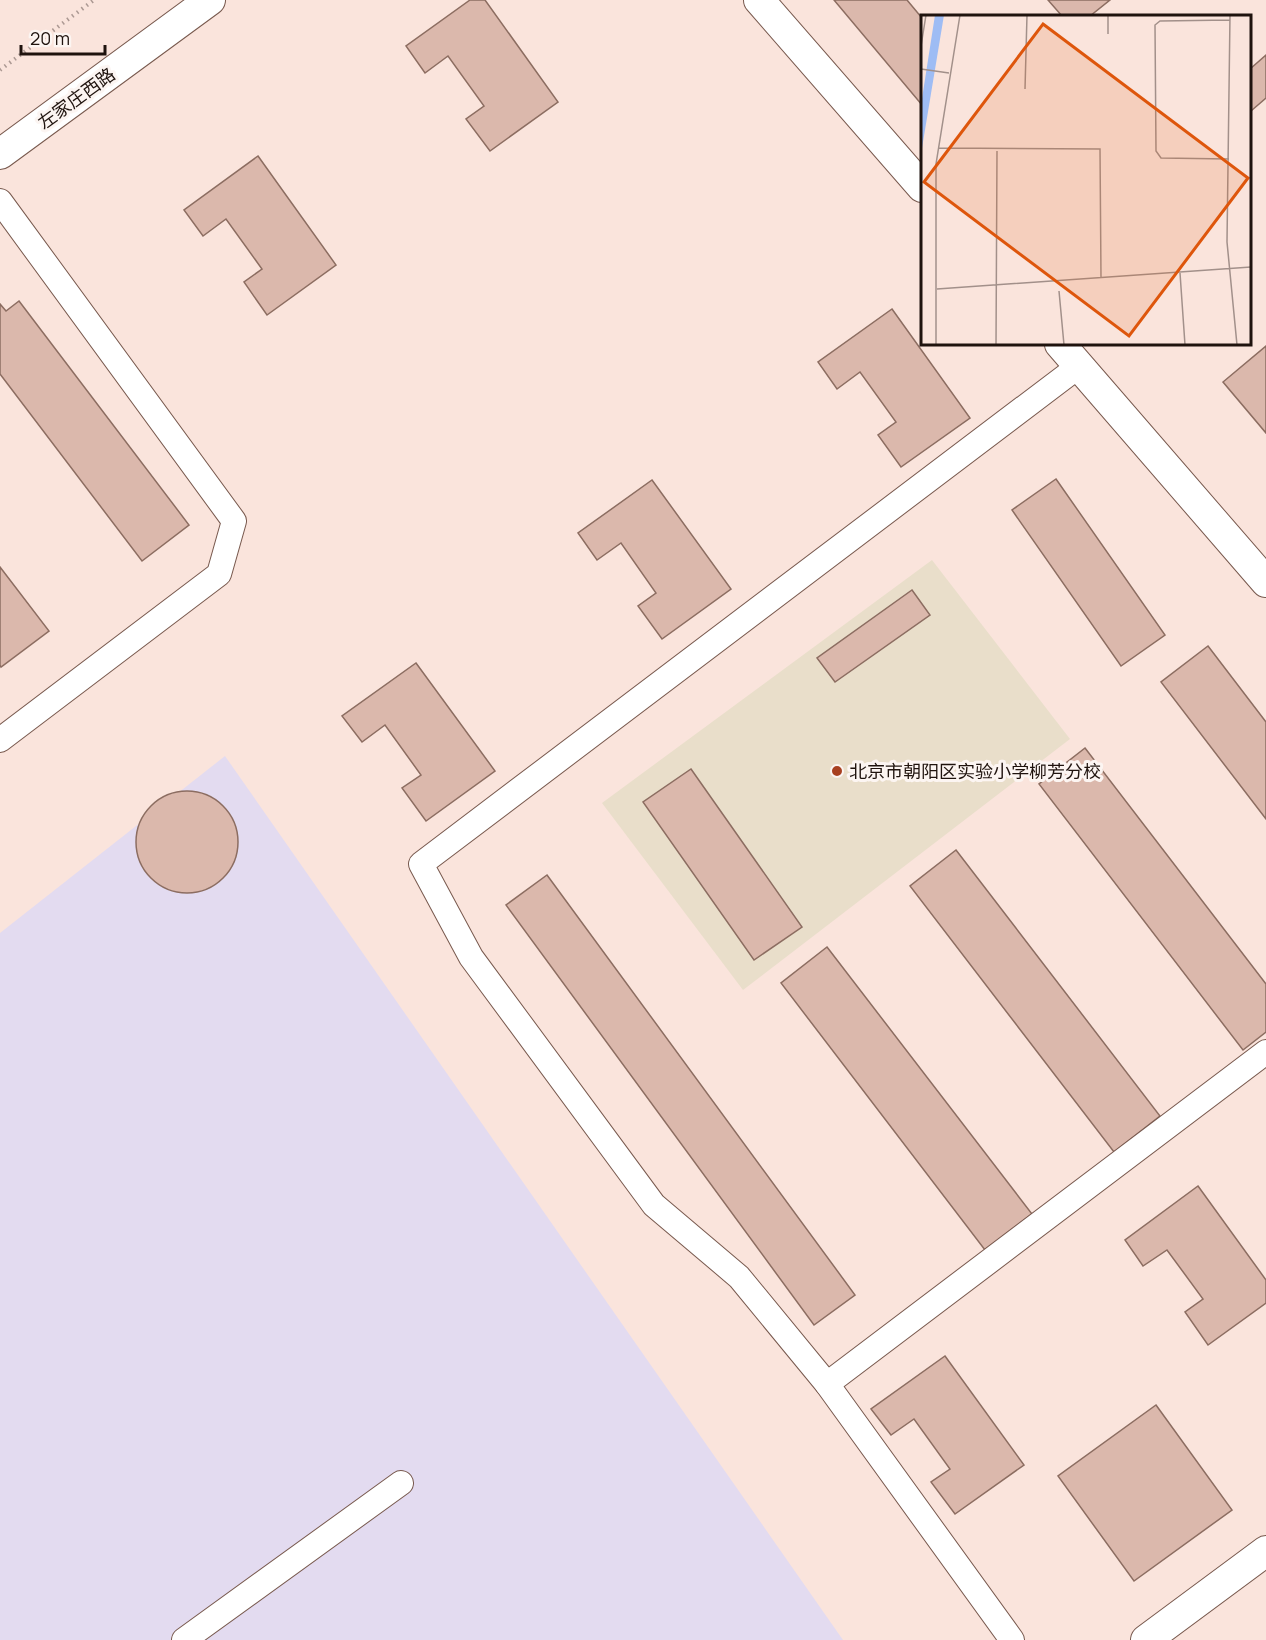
<svg xmlns="http://www.w3.org/2000/svg" width="1266" height="1640" font-family="Manrope,'Noto Sans SC',sans-serif">
<rect width="100%" height="100%" fill="#fae4dc"/>
<polygon fill="#e3dbf0" points="225,756 843,1640 0,1640 0,933"/>
<polygon fill="#e9deca" points="932,560 1070,739 743,990 602,803"/>
<g fill="#dbb8ac" stroke="#8c6d61" stroke-width="1.5">
<polygon points="470,0 485,0 558,102 490,151 466,119 484,106 448,56 425,73 406,46"/>
<polygon points="834,0 907,0 922,18 922,105"/>
<polygon points="1048,0 1110,0 1090,16 1062,16"/>
<polygon points="1266,55 1266,98 1251,111 1250,69"/>
<polygon points="258,156 336,265 267,315 244,282 262,269 226,219 203,236 184,210"/>
<polygon points="19,301 189,525 142,561 0,374 0,304 6,311"/>
<polygon points="892,309 970,418 901,467 878,435 896,422 860,372 837,389 818,362"/>
<polygon points="1266,346 1266,433 1223,382"/>
<polygon points="1056,479 1165,635 1121,666 1012,510"/>
<polygon points="652,480 731,589 662,639 638,606 656,593 621,543 597,560 578,533"/>
<polygon points="0,567 49,631 1,667 0,665"/>
<polygon points="912,590 930,615 835,682 817,658"/>
<polygon points="1208,646 1266,722 1266,819 1161,682"/>
<polygon points="416,663 495,771 426,821 402,788 421,775 385,725 362,742 342,716"/>
<polygon points="1085,748 1266,984 1266,1032 1243,1050 1039,784"/>
<polygon points="691,769 802,927 754,960 643,802"/>
<circle cx="187" cy="842" r="51"/>
<polygon points="956,850 1160,1116 1114,1152 910,886"/>
<polygon points="547,875 855,1295 814,1325 506,905"/>
<polygon points="827,947 1032,1214 985,1250 781,983"/>
<polygon points="1198,1186 1266,1280 1266,1303 1208,1345 1185,1312 1203,1299 1167,1250 1143,1266 1125,1240"/>
<polygon points="945,1356 1024,1465 955,1514 931,1482 950,1469 914,1419 891,1435 871,1409"/>
<polygon points="1156,1405 1232,1510 1134,1581 1058,1476"/>
</g>
<g fill="none" stroke-linecap="round" stroke-linejoin="round">
<g stroke="#78594e" stroke-width="26">
<g id="minor">
<polyline points="0,201 234,521 219,574 0,740"/>
<polyline points="827,1384 1266,1052"/>
<polyline points="184,1640 401,1483"/>
<polyline points="1012,1640 827,1384 739,1277 654,1205 471,957 421,864 1079,366"/>
</g>
</g>
<g stroke="#78594e" stroke-width="32">
<g id="tertiary">
<polyline points="759,0 922,187"/>
<polyline points="0,154 210,0"/>
<polyline points="1060,344 1266,582"/>
<polyline points="1146,1640 1266,1551"/>
</g>
</g>
<polyline stroke="#ac9993" stroke-width="4" stroke-dasharray="1.5 4.5" stroke-linecap="butt" points="0,70 94,0"/>
<use href="#minor" stroke="#fff" stroke-width="24"/>
<use href="#tertiary" stroke="#fff" stroke-width="30"/>
</g>
<circle fill="#a84020" stroke="#fcf5f2" stroke-width="2" cx="837" cy="771" r="6"/>
<g text-anchor="middle" dominant-baseline="central" stroke-width="6" stroke-linejoin="round" paint-order="stroke">
<g font-size="18" fill="#1f130e" stroke="#fcf5f2">
<text transform="translate(76 98) rotate(-36)">左家庄西路</text>
</g>
<g font-size="18" fill="#1f130e" stroke="#fcf5f2" text-anchor="start">
<text x="849" y="771">北京市朝阳区实验小学柳芳分校</text>
</g>
</g>
<g transform="translate(921 15)">
<rect width="330" height="330" fill="#fae4dc"/>
<path d="M14 0H23L0 139V90Z" fill="#9ebcf4"/>
<path fill="none" stroke="#a2908a" stroke-width="1.5" d="M309 0 306 227 316 330M187 19V0M0 31 5 0M0 54 28 58M104 74 106 0M17 133 179 134 180 263M308 144 240 143 235 136 234 10 239 6 309 5M259 258 264 330M16 274 330 252M138 276 143 330M15 330V149L39 0M75 330 76 136"/>
<path fill="#de560c" fill-opacity="0.15" stroke="#de560c" stroke-width="3" d="M122 9 327 163 208 321 3 167Z"/>
<rect width="330" height="330" fill="none" stroke="#1f130e" stroke-width="3"/>
</g>
<path d="M21 45v9h84v-9" fill="none" stroke="#1f130e" stroke-width="3"/>
<text x="30" y="45" font-size="18" fill="#1f130e" stroke="#fcf5f2" stroke-width="4.5" paint-order="stroke">20 m</text>
</svg>
